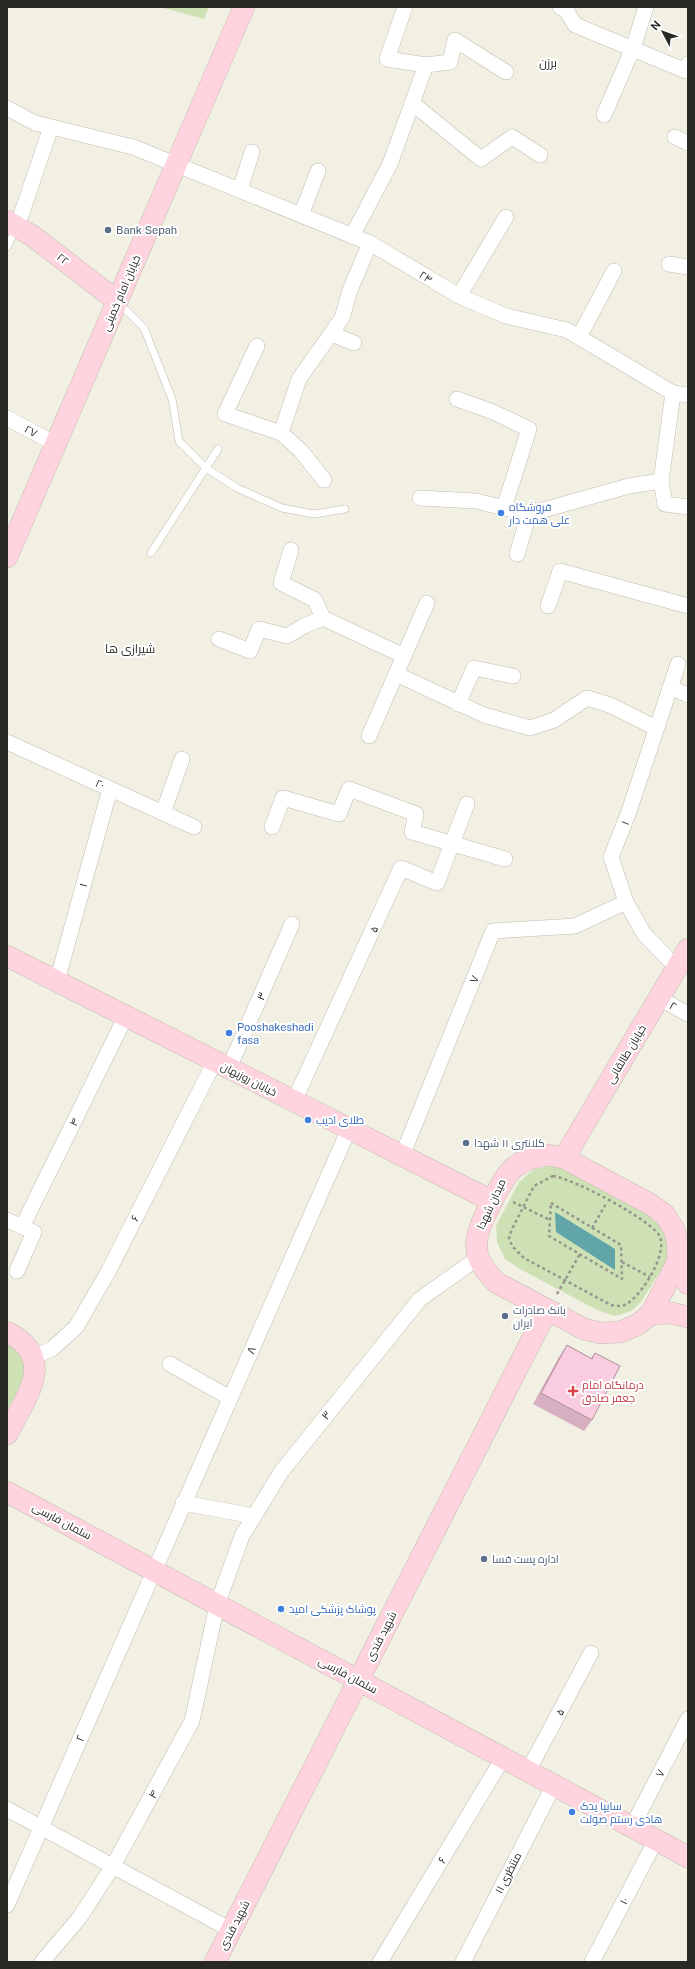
<svg xmlns="http://www.w3.org/2000/svg" width="695" height="1969" font-family="'Public Sans',Cairo,sans-serif">
<rect width="100%" height="100%" fill="#f2efe3"/>
<g fill="#cde1b5">
<polygon points="160,7 209,7 204,19"/>
<polygon points="549,1166 565,1169 641,1210 659,1225 669,1241 668,1259 641,1302 631,1311 615,1316 599,1311 520,1269 505,1259 497,1242 496,1226 519,1182 533,1170"/>
<polygon points="7,1339 14,1343 30,1374 7,1419"/>
</g>
<polygon fill="#61a5a9" points="555,1212 615,1249 615,1270 556,1232"/>
<g fill="none" stroke-linecap="round" stroke-linejoin="round">
<g stroke="#c0bdb1" stroke-width="8">
<g id="lane">
<polyline points="7,247 16,229"/>
<polyline points="119,303 144,328 172,399 179,441 206,468 237,488 282,508 314,514 345,509"/>
<polyline points="151,553 218,449"/>
</g>
</g>
<g stroke="#c0bdb1" stroke-width="16">
<g id="street">
<polyline points="405,7 387,59 426,65 450,62 455,40 506,72"/>
<polyline points="560,7 566,10 575,25 686,71 688,64"/>
<polyline points="412,103 481,159 512,137 540,155"/>
<polyline points="7,108 35,123 133,147 370,243 459,296 506,316 567,330 673,393 688,395"/>
<polyline points="604,115 633,48 646,7"/>
<polyline points="675,137 688,143"/>
<polyline points="240,190 252,152"/>
<polyline points="301,215 318,171"/>
<polyline points="17,227 51,127"/>
<polyline points="352,236 390,164 426,65"/>
<polyline points="669,264 688,267"/>
<polyline points="459,296 506,217"/>
<polyline points="332,334 354,343"/>
<polyline points="579,337 614,271"/>
<polyline points="257,346 225,414 281,433 301,451 324,480"/>
<polyline points="457,399 493,412 529,429 504,508"/>
<polyline points="7,418 56,444"/>
<polyline points="281,433 299,379 342,318 350,290 370,243"/>
<polyline points="661,481 665,504 688,507"/>
<polyline points="420,498 476,501 529,514 629,486 661,481 673,393"/>
<polyline points="291,550 281,583 315,600 323,618"/>
<polyline points="517,554 529,514"/>
<polyline points="548,606 560,571 688,606"/>
<polyline points="219,639 250,651 259,629 287,636 304,626 323,618 404,656"/>
<polyline points="396,674 484,715 530,728 554,720 587,698 610,705 656,728"/>
<polyline points="670,687 688,695"/>
<polyline points="458,704 474,668 513,676"/>
<polyline points="369,736 427,603"/>
<polyline points="7,742 194,827"/>
<polyline points="163,813 182,759"/>
<polyline points="272,827 283,798 339,814 349,789 416,814 412,832 505,859"/>
<polyline points="677,968 644,934 626,902 611,857 628,814 678,664"/>
<polyline points="57,981 110,789"/>
<polyline points="659,998 688,1014"/>
<polyline points="229,1068 292,924"/>
<polyline points="294,1101 401,868 437,883 467,804"/>
<polyline points="402,1156 493,931 575,926 626,902"/>
<polyline points="7,1220 34,1232 17,1271"/>
<polyline points="22,1227 126,1016"/>
<polyline points="33,1357 52,1349 76,1327 107,1274 215,1061"/>
<polyline points="170,1364 230,1398"/>
<polyline points="183,1503 254,1516"/>
<polyline points="528,1771 591,1653"/>
<polyline points="7,1809 231,1930"/>
<polyline points="632,1827 688,1719"/>
<polyline points="7,1905 349,1129"/>
<polyline points="42,1962 80,1917 113,1866 192,1721 217,1605 242,1536 281,1472 420,1299 478,1258"/>
<polyline points="380,1962 503,1758"/>
<polyline points="463,1962 554,1785"/>
<polyline points="592,1962 656,1840"/>
</g>
</g>
<g stroke="#c0bdb1" stroke-width="22">
<g id="secondary">
<polyline points="7,221 34,237 117,301"/>
<polyline points="7,557 244,7"/>
<polyline points="7,956 492,1201"/>
<path d="M548 1155 564 1158 650 1204 664 1214 674 1229 678 1246 677 1263 651 1314 637 1325 620 1332 601 1333 584 1329 497 1283C466 1254 475 1235 492 1201 507 1172 514 1159 548 1155Z"/>
<polyline points="564,1158 688,949"/>
<polyline points="677,1263 682,1276 688,1284"/>
<polyline points="651,1314 671,1313 688,1317"/>
<path d="M7 1332C58 1358 26 1397 7 1434"/>
<polyline points="7,1492 688,1857"/>
<polyline points="215,1962 547,1310"/>
</g>
</g>
<g stroke="#97958c" stroke-width="2.5" stroke-dasharray="3 3" stroke-linecap="butt">
<path d="M553 1176C572 1178 654 1221 660 1237 667 1255 643 1293 628 1303 623 1307 617 1306 611 1305L524 1258 512 1246 509 1238 512 1229 534 1186Z"/>
<polyline points="513,1202 550,1220"/>
<polygon points="551,1203 621,1245 622,1279 549,1236"/>
<polyline points="592,1228 607,1202"/>
<polyline points="622,1262 650,1277"/>
<polyline points="557,1294 580,1254"/>
</g>
<use href="#lane" stroke="#fff" stroke-width="7"/>
<use href="#street" stroke="#fff" stroke-width="15"/>
<use href="#secondary" stroke="#ffd4df" stroke-width="21"/>
</g>
<polygon fill="#d6b0c0" points="567,1345 591,1358 595,1353 592,1420 584,1431 533,1404 559,1357"/>
<polygon fill="#f9cddf" stroke="#ae909c" points="567,1345 592,1359 595,1353 620,1366 592,1420 541,1393"/>
<g fill="#5c6f8a" stroke="#fff" stroke-width="1.5">
<circle cx="108" cy="230" r="4"/>
<circle cx="466" cy="1143" r="4"/>
<circle cx="505" cy="1316" r="4"/>
<circle cx="484" cy="1559" r="4"/>
</g>
<g fill="#3f7fe0" stroke="#fff" stroke-width="1.5">
<circle cx="501" cy="513" r="4"/>
<circle cx="229" cy="1033" r="4"/>
<circle cx="308" cy="1120" r="4"/>
<circle cx="281" cy="1609" r="4"/>
<circle cx="572" cy="1812" r="4"/>
</g>
<path fill="#e0444e" stroke="#fff" stroke-width="1.5" d="M571 1385h4v4h4v4h-4v4h-4v-4h-4v-4h4z"/>
<g text-anchor="middle" dominant-baseline="central" stroke-width="4" stroke-linejoin="round" paint-order="stroke">
<g font-size="11" fill="#4e5e75" stroke="#fff" text-anchor="start">
<text x="116" y="230">Bank Sepah</text>
<text x="474" y="1143">کلانتری ۱۱ شهدا</text>
<text x="513" y="1310">بانک صادرات<tspan x="513" dy="13">ایران</tspan></text>
<text x="492" y="1559">اداره پست فسا</text>
</g>
<g font-size="11" fill="#292823" stroke="#fff">
<text transform="translate(63 259) rotate(37)">۲۲</text>
<text transform="translate(426 277) rotate(31)">۲۴</text>
<text transform="translate(121 293) rotate(-67)">خیابان امام خمینی</text>
<text transform="translate(31 431) rotate(28)">۲۷</text>
<text transform="translate(100 784) rotate(24)">۲۰</text>
<text transform="translate(625 823) rotate(-68)">۱</text>
<text transform="translate(83 885) rotate(-75)">۱</text>
<text transform="translate(374 929) rotate(-65)">۵</text>
<text transform="translate(474 979) rotate(-68)">۷</text>
<text transform="translate(261 996) rotate(-66)">۳</text>
<text transform="translate(673 1006) rotate(29)">۲</text>
<text transform="translate(626 1054) rotate(-59)">خیابان طالقانی</text>
<text transform="translate(249 1079) rotate(27)">خیابان روزبهان</text>
<text transform="translate(74 1122) rotate(-64)">۴</text>
<text transform="translate(491 1204) rotate(-65)">میدان شهدا</text>
<text transform="translate(135 1218) rotate(-63)">۶</text>
<text transform="translate(251 1350) rotate(-66)">۸</text>
<text transform="translate(326 1415) rotate(-51)">۳</text>
<text transform="translate(62 1521) rotate(28)">سلمان فارسی</text>
<text transform="translate(381 1636) rotate(-63)">شهید قندی</text>
<text transform="translate(348 1675) rotate(28)">سلمان فارسی</text>
<text transform="translate(560 1712) rotate(-62)">۵</text>
<text transform="translate(80 1738) rotate(-66)">۲</text>
<text transform="translate(660 1773) rotate(-63)">۷</text>
<text transform="translate(153 1794) rotate(-61)">۴</text>
<text transform="translate(442 1860) rotate(-59)">۶</text>
<text transform="translate(508 1873) rotate(-63)">منتظری ۱۱</text>
<text transform="translate(624 1901) rotate(-62)">۱۰</text>
<text transform="translate(234 1925) rotate(-63)">شهید قندی</text>
</g>
<g font-size="11" fill="#366cbe" stroke="#fff" text-anchor="start">
<text x="509" y="507">فروشگاه<tspan x="509" dy="13">علی همت دار</tspan></text>
<text x="237" y="1027">Pooshakeshadi<tspan x="237" dy="13">fasa</tspan></text>
<text x="316" y="1120">طلای ادیب</text>
<text x="289" y="1609">پوشاک پزشکی امید</text>
<text x="580" y="1806">سایپا یدک<tspan x="580" dy="13">هادی رستم صولت</tspan></text>
</g>
<g font-size="11" fill="#be3a42" stroke="#fff" text-anchor="start">
<text x="582" y="1385">درمانگاه امام<tspan x="582" dy="13">جعفر صادق</tspan></text>
</g>
<g font-size="12" fill="#292823" stroke="#fff">
<text x="548" y="63">برزن</text>
<text x="130" y="649">شیرازی ها</text>
</g>
</g>
<rect width="695" height="1969" fill="none" stroke="#292823" stroke-width="16"/>
<g transform="translate(663 32) rotate(311)" stroke="#ffffff" stroke-width="3" paint-order="stroke">
<path d="M0-3L7 15L0 10L-7 15Z" fill="#292823"/>
<text y="-6" font-size="11" font-weight="bold" text-anchor="middle" fill="#292823">N</text>
</g>
</svg>
